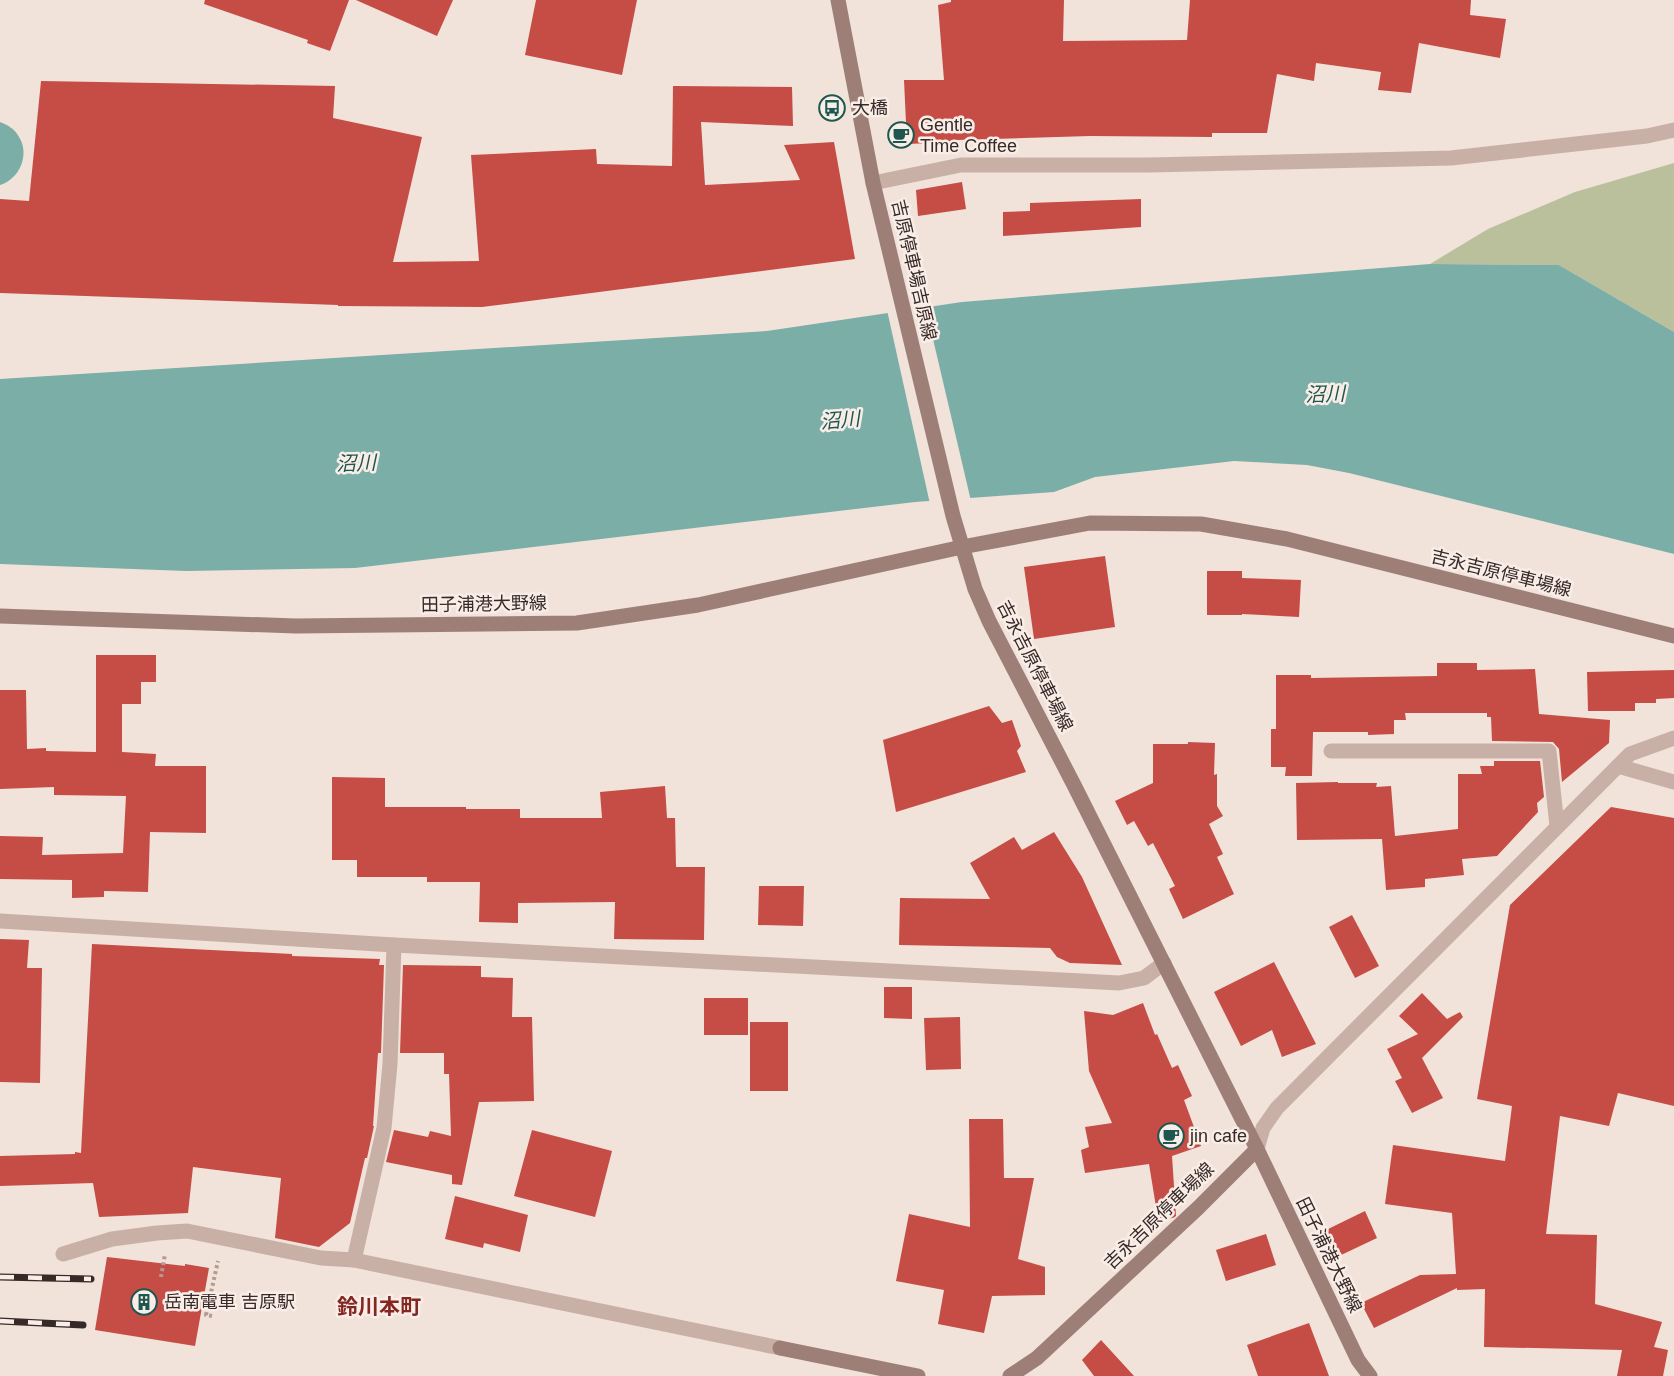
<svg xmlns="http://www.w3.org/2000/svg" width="1674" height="1376" font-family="Arial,'Noto Sans JP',sans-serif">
<rect width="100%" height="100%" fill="#f1e2da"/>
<polygon fill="#bac09b" points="1674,163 1674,332 1559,265 1430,264 1488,229 1575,192"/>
<g fill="#7aaea7">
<path d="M0 122C8 125 15 129 19 137 30 154 20 179 0 185Z"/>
<polygon points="1430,264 1559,265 1674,332 1674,554 1349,473 1307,465 1234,461 1095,477 1054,492 915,502 355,568 186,571 0,564 0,379 767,331 962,302"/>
</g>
<polygon fill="#f1e2da" points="925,305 971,501 930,504 887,310"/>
<g fill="#c54d45">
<polygon points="205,0 349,0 330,51 307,43 308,40 204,4"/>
<polygon points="356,0 453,0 437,36"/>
<polygon points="536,0 637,0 622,75 525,55"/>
<polygon points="951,0 1064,0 1063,41 1187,40 1190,0 1471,0 1470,15 1506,19 1500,58 1419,43 1411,93 1378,90 1381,72 1316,63 1314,81 1277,74 1267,133 1212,133 1212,137 1090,136 956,140 956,142 907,144 904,80 944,80 938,5 951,2"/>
<polygon points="41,81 335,86 333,118 422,137 393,262 479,261 471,155 596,149 597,164 672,166 673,86 792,87 793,126 701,122 705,185 800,180 784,145 834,142 855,259 482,307 338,306 338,305 0,293 0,199 29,201"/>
<polygon points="962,182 966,209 918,216 916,190"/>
<polygon points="1141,199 1141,227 1003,236 1003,212 1030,211 1030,203"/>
<polygon points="1105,556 1115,627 1034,639 1024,567"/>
<polygon points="1207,571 1242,571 1242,578 1301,580 1299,617 1242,614 1242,615 1207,615"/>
<polygon points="96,655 156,655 156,682 141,682 141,704 122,704 122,752 156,754 155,766 206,766 206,833 150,832 148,892 104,891 104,897 72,898 72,880 0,879 0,836 43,837 42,855 123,853 126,796 54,795 54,787 0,789 0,690 26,690 27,749 46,748 46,751 96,752"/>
<polygon points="1437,663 1477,663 1477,670 1535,669 1539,714 1610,720 1609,743 1562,782 1559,749 1553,742 1492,741 1491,717 1487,717 1487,713 1405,713 1406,720 1394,720 1394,734 1368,735 1368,732 1313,732 1312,776 1285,776 1286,767 1271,767 1271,729 1276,729 1276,675 1311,675 1311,678 1437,676"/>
<polygon points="1674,670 1674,698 1656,699 1656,703 1635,703 1635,711 1588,711 1587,672"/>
<polygon points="989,706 1002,723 1012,720 1021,746 1017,751 1026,772 896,812 883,740"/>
<polygon points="1188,742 1215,743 1214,775 1217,774 1217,806 1223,816 1209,824 1223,854 1217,857 1234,894 1183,919 1169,889 1175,886 1153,843 1148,846 1134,821 1127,825 1115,801 1153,783 1153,744 1188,744"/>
<polygon points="1494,761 1540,761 1544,797 1537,803 1538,812 1497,856 1462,859 1464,875 1425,879 1425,887 1386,890 1382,839 1297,840 1296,783 1338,782 1338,783 1377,783 1376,787 1391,786 1395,836 1458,829 1458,774 1482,774 1480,766 1494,766"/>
<polygon points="332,777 385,778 385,807 466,807 466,809 520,809 520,818 602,818 600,792 665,786 667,818 675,818 676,867 705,867 704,940 614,939 615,902 518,903 518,923 479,922 480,882 427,882 427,877 357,877 357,860 332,860"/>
<polygon points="1611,807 1674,818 1674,1106 1618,1093 1609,1126 1560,1116 1546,1234 1597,1235 1595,1304 1662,1322 1654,1347 1668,1350 1663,1376 1617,1376 1622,1350 1484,1347 1485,1289 1457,1290 1457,1288 1374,1328 1361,1303 1420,1275 1456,1274 1452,1213 1385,1204 1393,1145 1505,1161 1512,1106 1477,1099 1510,905"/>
<polygon points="1054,832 1082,877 1122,965 1070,963 1057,957 1050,948 899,945 900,898 990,899 970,863 1014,837 1022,850"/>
<polygon points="759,886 804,886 803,926 758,925"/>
<polygon points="1352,915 1379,966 1355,978 1329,927"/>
<polygon points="0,939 29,940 27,968 42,968 40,1083 0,1082"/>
<polygon points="92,944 292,954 292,956 380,959 379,965 384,965 381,1053 378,1053 373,1126 374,1126 367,1158 365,1158 350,1223 319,1247 275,1238 281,1178 193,1167 188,1213 99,1217 93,1183 0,1186 0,1156 75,1154 75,1152 81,1153"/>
<polygon points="1274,962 1316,1044 1282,1057 1272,1030 1241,1046 1214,992"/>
<polygon points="403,965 481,966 481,977 513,978 512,1017 532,1017 534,1101 479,1102 462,1185 452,1184 452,1175 386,1162 394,1130 428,1137 430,1131 451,1136 449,1074 444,1074 444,1053 400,1053"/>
<polygon points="884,987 912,987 912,1019 884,1018"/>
<polygon points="1422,993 1447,1019 1460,1012 1463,1017 1422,1058 1443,1098 1412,1113 1395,1081 1402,1078 1387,1049 1418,1034 1399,1016"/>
<rect x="704" y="998" width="44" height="37"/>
<polygon points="1143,1003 1155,1035 1157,1034 1172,1068 1178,1065 1192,1096 1184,1100 1201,1146 1172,1156 1176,1216 1173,1218 1158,1219 1149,1164 1085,1173 1081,1150 1089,1147 1085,1127 1112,1123 1089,1071 1084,1011 1113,1015"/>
<polygon points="960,1017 961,1069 926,1070 924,1018"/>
<rect x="750" y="1022" width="38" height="69"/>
<polygon points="969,1119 1003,1119 1004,1178 1034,1178 1018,1259 1045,1267 1045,1295 992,1296 984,1333 938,1324 944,1290 896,1281 909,1214 970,1227"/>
<polygon points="532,1130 612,1151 595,1217 514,1196"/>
<polygon points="455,1196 528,1215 520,1252 484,1243 483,1248 445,1239"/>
<polygon points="1365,1211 1377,1238 1339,1256 1326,1230"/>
<polygon points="1266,1234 1276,1265 1226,1281 1216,1250"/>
<polygon points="107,1257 185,1266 185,1264 209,1268 195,1346 95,1330"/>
<polygon points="1309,1323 1329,1376 1258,1376 1247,1345"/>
<polygon points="1101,1340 1134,1376 1094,1376 1082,1360"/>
</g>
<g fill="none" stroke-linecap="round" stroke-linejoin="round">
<g stroke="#b59a91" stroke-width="4" stroke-dasharray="3 3" stroke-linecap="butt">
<polyline points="161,1277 165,1254"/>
<polyline points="212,1316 206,1315 218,1261"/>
</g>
<polyline stroke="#c9b0a7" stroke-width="15" points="63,1254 112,1239 157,1233 187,1231 321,1258 354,1260"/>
<g stroke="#c9b0a7" stroke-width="15">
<polyline points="873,183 961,165 1149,165 1451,158 1647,136 1674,130"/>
<polyline points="1331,751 1549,751 1557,826"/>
<polyline points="1618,766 1674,782"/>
<polyline points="0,921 394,945 1119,983 1144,978 1164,963"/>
<polyline points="394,945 390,1064 384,1128 354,1260 780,1348"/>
<polyline points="1257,1149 1263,1128 1277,1108 1630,754 1674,738"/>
</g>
<g stroke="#9d7f78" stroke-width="15">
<polyline points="838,0 873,183 953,516 975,589 989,621 1074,785 1257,1149 1358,1360 1370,1376"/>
<polyline points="0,616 296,626 577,623 698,605 962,547 1090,523 1201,524 1287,539 1674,636"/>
<polyline points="780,1348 918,1376"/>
<polyline points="1010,1376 1037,1358 1198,1208 1257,1149"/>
</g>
<g stroke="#362927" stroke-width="7">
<g id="rail">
<polyline points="0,1277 91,1279"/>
<polyline points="0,1321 83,1325"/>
</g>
</g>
<use href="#rail" stroke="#f9ede7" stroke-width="4.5" stroke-dasharray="14" stroke-linecap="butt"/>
</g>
<defs>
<g id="bus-ring" transform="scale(1.35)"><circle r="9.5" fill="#f9ede7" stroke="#1d5750" stroke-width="1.5"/><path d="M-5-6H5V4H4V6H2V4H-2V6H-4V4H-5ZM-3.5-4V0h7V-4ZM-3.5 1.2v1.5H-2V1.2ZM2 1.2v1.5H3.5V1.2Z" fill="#1d5750"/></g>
<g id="cafe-ring" transform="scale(1.35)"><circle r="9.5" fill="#f9ede7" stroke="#1d5750" stroke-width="1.5"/><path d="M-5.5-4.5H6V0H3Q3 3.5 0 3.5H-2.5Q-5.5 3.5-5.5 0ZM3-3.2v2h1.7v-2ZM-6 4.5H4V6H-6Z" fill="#1d5750"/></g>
<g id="building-ring" transform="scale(1.35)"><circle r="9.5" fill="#f9ede7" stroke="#1d5750" stroke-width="1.5"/><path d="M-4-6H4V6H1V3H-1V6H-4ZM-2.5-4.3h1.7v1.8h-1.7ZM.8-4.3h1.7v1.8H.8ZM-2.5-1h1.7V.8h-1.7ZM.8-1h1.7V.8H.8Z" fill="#1d5750"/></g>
</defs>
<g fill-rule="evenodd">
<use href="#bus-ring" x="832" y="108"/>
<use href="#cafe-ring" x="901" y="135"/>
<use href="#cafe-ring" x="1171" y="1136"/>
<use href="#building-ring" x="144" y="1302"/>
</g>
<g text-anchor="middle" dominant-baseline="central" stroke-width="5" stroke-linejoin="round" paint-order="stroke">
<g font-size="18" fill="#362927" stroke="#f9ede7" text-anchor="start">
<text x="852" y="108">大橋</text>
<text x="920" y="125">Gentle<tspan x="920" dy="21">Time Coffee</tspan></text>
<text x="1190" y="1136">jin cafe</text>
<text x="164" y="1302">岳南電車 吉原駅</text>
</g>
<g font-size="18" fill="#362927" stroke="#f9ede7">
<text transform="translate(914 270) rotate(77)">吉原停車場吉原線</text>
<text transform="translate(1501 573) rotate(14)">吉永吉原停車場線</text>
<text transform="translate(484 604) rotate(-1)">田子浦港大野線</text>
<text transform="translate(1035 666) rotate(63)">吉永吉原停車場線</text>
<text transform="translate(1159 1216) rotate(-44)">吉永吉原停車場線</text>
<text transform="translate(1329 1255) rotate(64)">田子浦港大野線</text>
</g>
<g font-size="20" font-style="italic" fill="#1d5750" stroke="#f9ede7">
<text transform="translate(1325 394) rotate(-2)">沼川</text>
<text transform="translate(840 420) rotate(-5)">沼川</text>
<text transform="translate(356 463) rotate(-2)">沼川</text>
</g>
<g font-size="21" font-weight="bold" fill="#842721" stroke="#f9ede7">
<text x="379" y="1306">鈴川本町</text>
</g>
</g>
</svg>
